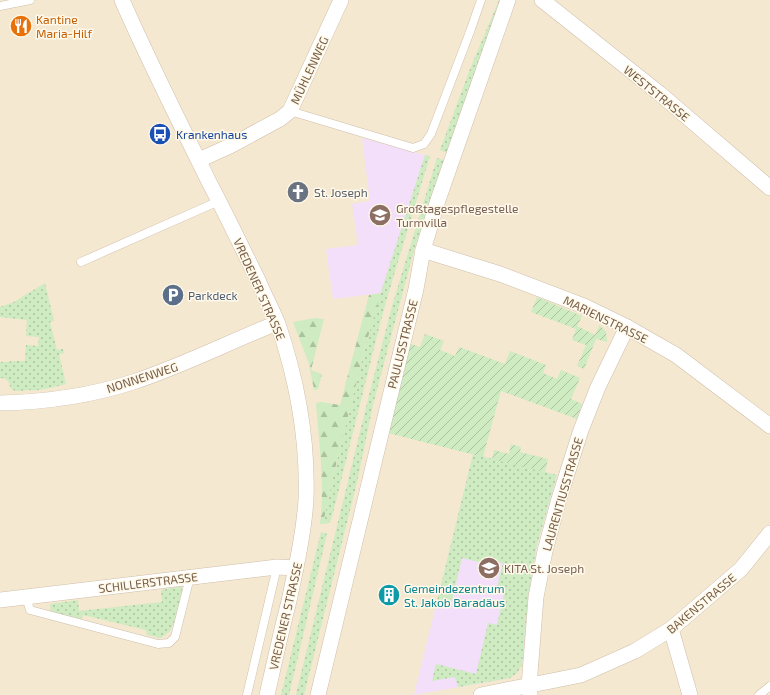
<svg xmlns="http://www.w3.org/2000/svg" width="770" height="695" font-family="'Exo 2',sans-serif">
<defs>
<pattern id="grass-dots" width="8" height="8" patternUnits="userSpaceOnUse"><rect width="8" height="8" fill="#ceebc1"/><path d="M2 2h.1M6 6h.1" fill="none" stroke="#acc29f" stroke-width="1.8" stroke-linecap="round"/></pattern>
<pattern id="forest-firs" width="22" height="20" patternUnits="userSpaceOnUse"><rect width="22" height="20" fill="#ceebc1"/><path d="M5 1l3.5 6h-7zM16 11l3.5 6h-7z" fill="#acc29f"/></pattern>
<pattern id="garden-furrows" width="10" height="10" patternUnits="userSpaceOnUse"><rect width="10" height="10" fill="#ceebc1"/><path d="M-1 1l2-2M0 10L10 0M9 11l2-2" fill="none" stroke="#acc29f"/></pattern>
</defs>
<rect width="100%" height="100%" fill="#fdf6e3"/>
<rect fill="#f5e8d1" x="0" y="0" width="770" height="695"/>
<g fill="#f3dff9">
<polygon points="362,138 425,155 381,293 333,299 326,249 358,245 352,204 370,201"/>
<polygon points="473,454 557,475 537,545 529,590 522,665 517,673 510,678 414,695"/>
</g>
<g fill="url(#grass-dots)">
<polygon points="499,0 507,0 447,153 440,150 470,69"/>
<polygon points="425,155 430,156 387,298 378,332 332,517 329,523 323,524 332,481 366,344 378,301"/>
<polygon points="437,158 444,160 415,247 397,314 373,405 357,482 304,695 296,695 297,690 368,399 392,306"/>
<path d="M45 283 53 317 54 321 50 322 57 350 63 349 64 353 59 354 66 384C57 386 47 389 38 390 35 391 32 390 29 390 24 390 18 392 13 390 7 385 12 379 0 378V362H10V361H25L26 345 38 346 39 337 26 336 27 320 0 317V307L14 302Z"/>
<polygon points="473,454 557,475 537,545 529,590 522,665 517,673 510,678 458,687 455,677 432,681 436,664 476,674 488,623 497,625 504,594 496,591 503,563 488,560 487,564 462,558 451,604 437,601"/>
<polygon points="321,532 327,534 289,695 281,695"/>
<polygon points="182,586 182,591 175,620 170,631 161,638 147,635 146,630 83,615 81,619 51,612 50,604 78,600 79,611 162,602 161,590"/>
</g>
<g fill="url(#forest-firs)">
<path d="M381 293 366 344 332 481 323 524H320C325 484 319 443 316 403L321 402 340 405 369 295Z"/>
<polygon points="315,318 324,319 311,370 322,374 318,389 314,390 309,364 293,322"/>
</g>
<g fill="url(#garden-furrows)">
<polygon points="537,297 582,316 577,326 595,335 600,325 606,332 607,342 596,339 584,369 577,366 586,345 572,340 576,329 531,312"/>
<polygon points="425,334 444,341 440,350 455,356 459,347 505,364 510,351 546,365 543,373 557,379 561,370 580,378 571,399 582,404 577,419 501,391 483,457 388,433 408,343 420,347"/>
<polygon points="511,444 521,447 520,452 548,459 545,472 492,459 494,450 509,454"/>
</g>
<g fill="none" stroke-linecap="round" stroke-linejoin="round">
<g stroke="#cfbea9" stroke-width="9">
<g id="service">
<polyline points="0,6 30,0"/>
<polyline points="290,111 413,148 424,144 431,134 471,29 481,0"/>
<polyline points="81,262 219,201"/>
<polyline points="26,597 30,610 158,644 169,643 175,637 190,577"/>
<polyline points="247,695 277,567"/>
<polyline points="759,695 770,686"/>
</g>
</g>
<g stroke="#cfbea9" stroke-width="16">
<g id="minor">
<path d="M122 0C149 62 180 123 210 184 227 216 242 248 258 280 264 295 272 309 278 324 297 380 308 439 306 499 304 533 296 567 289 601 281 632 274 664 267 695"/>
<polyline points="542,0 659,93 770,188"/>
<polyline points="199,160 230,146 280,119 290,111 341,0"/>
<polyline points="423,250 500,274 584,306 627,327 676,355 770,426"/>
<path d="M0 403C45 402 90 396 133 382 182 366 229 342 277 323"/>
<polyline points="0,600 277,567 296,568"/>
<polyline points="671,629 690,695"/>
<polyline points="318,695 416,289 423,250 438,200 508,0"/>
<polyline points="481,695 581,675 635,651 671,629 741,569 770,533"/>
<polyline points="530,695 529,686 536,597 545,551 559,499 581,430 598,387 627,327"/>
</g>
</g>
<use href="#service" stroke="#fff" stroke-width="8"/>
<use href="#minor" stroke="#fff" stroke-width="15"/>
</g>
<defs>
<g id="restaurant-disc" transform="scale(1.15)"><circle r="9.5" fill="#e8710a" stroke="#fff9ea"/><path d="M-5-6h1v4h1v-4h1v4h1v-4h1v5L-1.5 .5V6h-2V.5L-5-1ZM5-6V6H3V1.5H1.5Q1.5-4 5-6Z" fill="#fff"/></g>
<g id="bus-disc" transform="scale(1.15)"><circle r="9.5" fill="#1a4fb4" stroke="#fff9ea"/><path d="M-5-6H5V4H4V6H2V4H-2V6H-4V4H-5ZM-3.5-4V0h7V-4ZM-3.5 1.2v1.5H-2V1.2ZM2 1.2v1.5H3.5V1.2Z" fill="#fff"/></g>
<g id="church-disc" transform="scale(1.15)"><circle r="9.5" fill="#6b7280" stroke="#fff9ea"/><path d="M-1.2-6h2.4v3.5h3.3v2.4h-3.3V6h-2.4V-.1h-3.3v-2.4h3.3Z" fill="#fff"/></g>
<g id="school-disc" transform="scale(1.15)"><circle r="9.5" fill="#8d6e63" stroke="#fff9ea"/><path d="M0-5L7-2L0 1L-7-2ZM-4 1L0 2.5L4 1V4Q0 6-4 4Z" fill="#fff"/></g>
<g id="parking-disc" transform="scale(1.15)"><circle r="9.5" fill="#5c6f8a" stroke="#fff9ea"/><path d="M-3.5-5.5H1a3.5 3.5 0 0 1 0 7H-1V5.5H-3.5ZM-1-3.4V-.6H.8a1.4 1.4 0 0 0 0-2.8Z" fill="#fff"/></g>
<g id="building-disc" transform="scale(1.15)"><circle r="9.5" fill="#0f9aa8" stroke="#fff9ea"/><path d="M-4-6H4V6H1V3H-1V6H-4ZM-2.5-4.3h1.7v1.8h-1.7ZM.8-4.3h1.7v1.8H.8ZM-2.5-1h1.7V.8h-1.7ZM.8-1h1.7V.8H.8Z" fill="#fff"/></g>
</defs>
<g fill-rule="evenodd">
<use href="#restaurant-disc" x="21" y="26"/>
<use href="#bus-disc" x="160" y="134"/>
<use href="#church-disc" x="298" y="192"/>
<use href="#school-disc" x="380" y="215"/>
<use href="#parking-disc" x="173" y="295"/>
<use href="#school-disc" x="489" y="568"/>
<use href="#building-disc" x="389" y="595"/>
</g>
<g text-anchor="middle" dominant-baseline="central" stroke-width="3" stroke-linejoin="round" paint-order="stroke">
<g font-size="12" fill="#c56008" stroke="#fff9ea" text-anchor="start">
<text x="36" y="19">Kantine<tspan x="36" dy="14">Maria-Hilf</tspan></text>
</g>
<g font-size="12" fill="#765d48" stroke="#fff9ea">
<text transform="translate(309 70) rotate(-65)">MÜHLENWEG</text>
<text transform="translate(657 93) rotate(39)">WESTSTRASSE</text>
<text transform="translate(260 289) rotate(66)">VREDENER STRASSE</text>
<text transform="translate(606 319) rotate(26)">MARIENSTRASSE</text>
<text transform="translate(402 344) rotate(-76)">PAULUSSTRASSE</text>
<text transform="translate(142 377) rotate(-18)">NONNENWEG</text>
<text transform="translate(562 494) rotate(-74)">LAURENTIUSSTRASSE</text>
<text transform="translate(148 582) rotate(-7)">SCHILLERSTRASSE</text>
<text transform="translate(701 603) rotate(-40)">BAKENSTRASSE</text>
<text transform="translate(285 616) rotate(-77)">VREDENER STRASSE</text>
</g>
<g font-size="12" fill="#164399" stroke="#fff9ea" text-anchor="start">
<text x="176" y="134">Krankenhaus</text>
</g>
<g font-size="12" fill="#5b616d" stroke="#fff9ea" text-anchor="start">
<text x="314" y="192">St. Joseph</text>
</g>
<g font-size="12" fill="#785e54" stroke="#fff9ea" text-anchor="start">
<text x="396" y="208">Großtagespflegestelle<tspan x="396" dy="14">Turmvilla</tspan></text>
<text x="504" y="568">KITA St. Joseph</text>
</g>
<g font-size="12" fill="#4e5e75" stroke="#fff9ea" text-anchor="start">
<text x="188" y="295">Parkdeck</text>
</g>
<g font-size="12" fill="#0d838f" stroke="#fff9ea" text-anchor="start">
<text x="404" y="588">Gemeindezentrum<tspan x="404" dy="14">St. Jakob Baradäus</tspan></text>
</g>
</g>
</svg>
